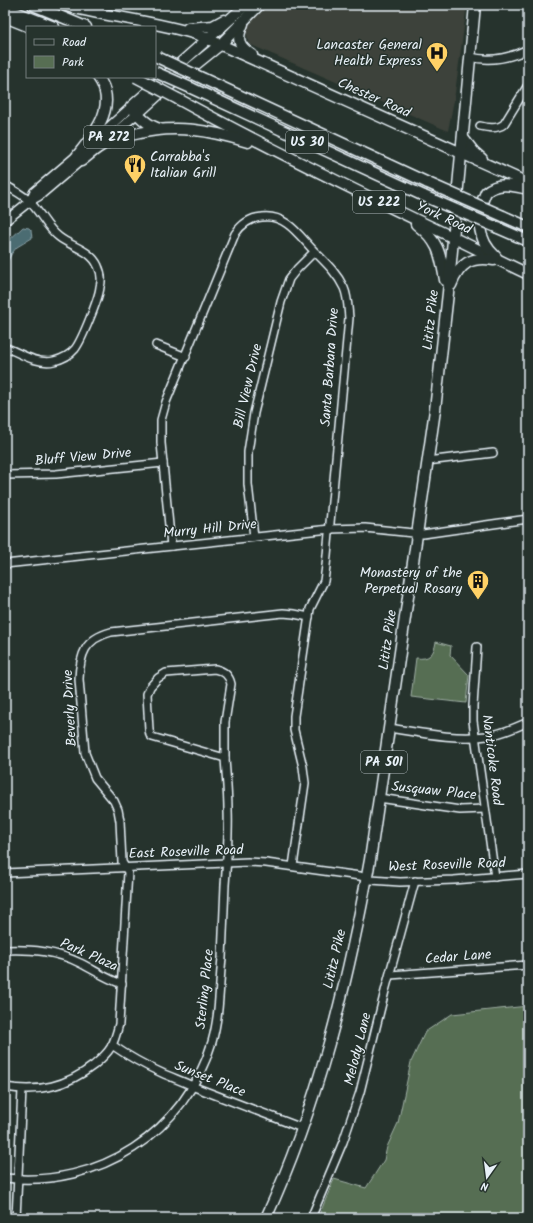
<svg xmlns="http://www.w3.org/2000/svg" width="533" height="1223" font-family="Kalam,sans-serif">
<rect width="100%" height="100%" fill="#26332d"/>
<filter id="ink" filterUnits="userSpaceOnUse"><feTurbulence type="fractalNoise" baseFrequency=".025" numOctaves="2"/><feDisplacementMap in="SourceGraphic" scale="8" xChannelSelector="R" yChannelSelector="G"/><feConvolveMatrix kernelMatrix="1 2 1 2 8 2 1 2 1" color-interpolation-filters="sRGB"/></filter>
<g filter="url(#ink)">
<polygon fill="#3c423a" points="265,5 467,5 454,100 448,131 249,44 245,27"/>
<g fill="#576e53" stroke="#a0b0a6">
<path d="M436 642 451 646 450 655 469 675 466 703 411 697 416 658C429 660 434 654 436 642Z"/>
<polygon points="528,1006 528,1218 318,1218 334,1179 366,1188 384,1160 387,1147 398,1123 411,1062 425,1032 452,1014"/>
</g>
<polygon fill="#4b6c72" stroke="#8aa1a8" points="23,227 29,228 31,230 32,238 17,247 12,253 5,266 5,244"/>
<g fill="none" stroke-linecap="round" stroke-linejoin="round">
<g stroke="#e8f1f8" stroke-width="10">
<g id="minor">
<path d="M470 57C490 62 510 58 528 49"/>
<path d="M480 126C488 128 498 129 504 124L528 85"/>
<path d="M5 185C13 190 24 195 30 202 41 213 47 228 59 237 72 247 91 250 98 266 101 272 102 280 100 287 99 298 82 340 75 349 70 355 62 359 54 361 38 365 19 353 5 347"/>
<polyline points="156,345 186,357"/>
<polyline points="427,461 493,453"/>
<polyline points="5,475 56,474 163,463"/>
<polyline points="254,537 248,484 248,452 254,413 281,302 289,279 297,269 314,252"/>
<path d="M171 546 161 443V420L166 402 235 234C241 225 250 218 262 217 287 214 300 237 315 252 326 263 337 273 344 288 348 297 348 308 349 318L326 566 324 581 310 609 294 716V730L303 767 305 783 293 866"/>
<polyline points="5,564 330,529 365,528 423,534 528,519"/>
<polyline points="477,647 473,706 473,721 495,877"/>
<path d="M215 669C224 671 229 675 231 684L225 722V758L152 737 150 735 149 730 147 694 150 687 158 678 166 673Z"/>
<path d="M389 728C422 733 454 740 487 736 501 734 515 728 528 722"/>
<polyline points="379,798 460,810 485,809"/>
<polyline points="5,873 248,862 266,863 360,876 371,880 400,882 454,880 528,874"/>
<path d="M5 950C32 949 56 951 80 963 94 970 107 979 122 984"/>
<polyline points="390,975 528,965"/>
<path d="M112 1045C128 1056 144 1065 162 1073 173 1078 185 1082 197 1088L302 1128"/>
<path d="M5 1087C39 1093 67 1086 94 1065 100 1060 107 1054 111 1047 115 1040 117 1032 119 1024L128 872 122 862 120 821 118 810 114 801 95 778 85 753 79 679C80 654 85 639 111 632L283 613 294 614 309 617"/>
<path d="M5 1178C99 1188 185 1133 212 1042 220 1014 219 986 222 958 223 934 224 909 225 885 227 860 229 835 228 810 228 793 226 775 225 758"/>
<polyline points="16,1218 22,1090"/>
<polyline points="311,1218 343,1142 360,1092 385,991 415,881"/>
</g>
</g>
<g stroke="#e8f1f8" stroke-width="11">
<g id="major">
<polyline points="103,142 137,114"/>
<polyline points="90,144 131,107"/>
<polyline points="30,201 34,192 81,152"/>
<polyline points="5,221 30,201 39,196 85,157"/>
</g>
</g>
<g stroke="#e8f1f8" stroke-width="13">
<g id="highway">
<polyline points="33,5 86,27"/>
<path d="M62 5C108 17 155 21 199 35L528 183"/>
<polyline points="5,8 54,27"/>
<polyline points="5,17 30,27"/>
<path d="M243 24C236 39 238 46 252 55"/>
<polyline points="188,28 213,26 224,20"/>
<polyline points="204,79 428,183"/>
<polyline points="191,88 424,196"/>
<path d="M178 99C267 148 360 193 452 237 477 249 502 262 528 274"/>
<polyline points="137,114 160,93 221,44 259,5"/>
<path d="M160 129C148 126 139 116 131 107L246 5"/>
<polyline points="463,138 474,152 482,159"/>
<path d="M77 156C94 134 119 106 98 77"/>
<path d="M81 161C89 155 97 147 106 143 115 138 126 136 135 134 176 124 209 130 248 142"/>
<polyline points="503,216 528,227"/>
<path d="M416 224C439 242 440 252 445 280"/>
<polyline points="498,228 528,241"/>
<path d="M496 257C476 239 476 214 486 192 499 181 514 186 528 189"/>
<path d="M451 285C460 263 471 256 494 260"/>
<path d="M266 1218C318 1105 348 982 370 860L435 410 448 293 475 5"/>
</g>
</g>
<use href="#minor" stroke="#26332d" stroke-width="7"/>
<use href="#major" stroke="#26332d" stroke-width="8"/>
<use href="#highway" stroke="#26332d" stroke-width="10"/>
<g stroke="#e8f1f8" stroke-width="13" stroke-linecap="butt">
<g id="highway-bridge">
<polyline points="157,57 204,79"/>
<polyline points="155,72 191,88"/>
<polyline points="136,77 178,99"/>
<polyline points="428,183 503,216"/>
<polyline points="424,196 498,228"/>
</g>
</g>
<use href="#highway-bridge" stroke="#26332d" stroke-width="10"/>
</g>
</g>
<defs>
<g id="hospital-pin" transform="scale(1.15)"><path d="M0 17L-7.5 6A9.5 9.5 0 1 1 7.5 6Z" fill="#ffd166" stroke="#26332d"/><path d="M-5-5h3v3.5h4V-5h3V5h-3V1.5h-4V5h-3Z" fill="#111"/></g>
<g id="restaurant-pin" transform="scale(1.15)"><path d="M0 17L-7.5 6A9.5 9.5 0 1 1 7.5 6Z" fill="#ffd166" stroke="#26332d"/><path d="M-5-6h1v4h1v-4h1v4h1v-4h1v5L-1.5 .5V6h-2V.5L-5-1ZM5-6V6H3V1.5H1.5Q1.5-4 5-6Z" fill="#111"/></g>
<g id="building-pin" transform="scale(1.15)"><path d="M0 17L-7.5 6A9.5 9.5 0 1 1 7.5 6Z" fill="#ffd166" stroke="#26332d"/><path d="M-4-6H4V6H1V3H-1V6H-4ZM-2.5-4.3h1.7v1.8h-1.7ZM.8-4.3h1.7v1.8H.8ZM-2.5-1h1.7V.8h-1.7ZM.8-1h1.7V.8H.8Z" fill="#111"/></g>
</defs>
<g fill-rule="evenodd">
<use href="#hospital-pin" x="437" y="53"/>
<use href="#restaurant-pin" x="135" y="165"/>
<use href="#building-pin" x="478" y="581"/>
</g>
<g text-anchor="middle" dominant-baseline="central" stroke-width="3" stroke-linejoin="round" paint-order="stroke">
<g fill="#26332d" stroke="#aeb8bb" stroke-width="1">
<rect x="84" y="126" width="50" height="22" rx="3"/>
<rect x="286" y="131" width="42" height="22" rx="3"/>
<rect x="353" y="191" width="52" height="22" rx="3"/>
<rect x="361" y="751" width="46" height="22" rx="3"/>
</g>
<g font-size="13" font-weight="bold" fill="#e8f1f8">
<text x="109" y="137">PA 272</text>
<text x="307" y="142">US 30</text>
<text x="379" y="202">US 222</text>
<text x="384" y="762">PA 501</text>
</g>
<g font-size="14" fill="#e8f1f8" stroke="#26332d" text-anchor="end">
<text x="422" y="45">Lancaster General<tspan x="422" dy="16">Health Express</tspan></text>
<text x="150" y="157" text-anchor="start">Carrabba's<tspan x="150" dy="16">Italian Grill</tspan></text>
<text x="462" y="573">Monastery of the<tspan x="462" dy="16">Perpetual Rosary</tspan></text>
</g>
<g font-size="14" fill="#e8f1f8" stroke="#26332d">
<text transform="translate(374 98) rotate(24)">Chester Road</text>
<text transform="translate(444 218) rotate(25)">York Road</text>
<text transform="translate(431 320) rotate(-84)">Lititz Pike</text>
<text transform="translate(330 367) rotate(-86)">Santa Barbara Drive</text>
<text transform="translate(248 386) rotate(-77)">Bill View Drive</text>
<text transform="translate(83 457) rotate(-5)">Bluff View Drive</text>
<text transform="translate(210 529) rotate(-6)">Murry Hill Drive</text>
<text transform="translate(388 640) rotate(-82)">Lititz Pike</text>
<text transform="translate(70 708) rotate(-93)">Beverly Drive</text>
<text transform="translate(492 760) rotate(83)">Nanticoke Road</text>
<text transform="translate(434 791) rotate(6)">Susquaw Place</text>
<text transform="translate(186 852) rotate(-2)">East Roseville Road</text>
<text transform="translate(447 865) rotate(-2)">West Roseville Road</text>
<text transform="translate(89 955) rotate(24)">Park Plaza</text>
<text transform="translate(458 957) rotate(-4)">Cedar Lane</text>
<text transform="translate(335 959) rotate(-77)">Lititz Pike</text>
<text transform="translate(205 989) rotate(-84)">Sterling Place</text>
<text transform="translate(358 1049) rotate(-76)">Melody Lane</text>
<text transform="translate(210 1079) rotate(22)">Sunset Place</text>
</g>
</g>
<rect width="533" height="1223" fill="none" stroke="#26332d" stroke-width="20"/>
<rect x="10" y="10" width="513" height="1203" fill="none" stroke="#e8f1f8" stroke-width="1.5" filter="url(#ink)"/>
<rect x="26" y="26" width="130" height="52" fill="#26332d" stroke="#747f7e"/>
<rect x="34" y="39" width="20" height="6" fill="#26332d" stroke="#747f7e"/>
<text x="62" y="46" font-size="12" fill="#e8f1f8">Road</text>
<rect x="34" y="56" width="20" height="12" fill="#576e53" stroke="#747f7e"/>
<text x="62" y="66" font-size="12" fill="#e8f1f8">Park</text>
<g transform="translate(487 1177) rotate(194)" stroke="#26332d" stroke-width="3" paint-order="stroke">
<path d="M0-3L7 15L0 10L-7 15Z" fill="#e8f1f8"/>
<text y="-6" font-size="11" font-weight="bold" text-anchor="middle" fill="#e8f1f8">N</text>
</g>
</svg>
